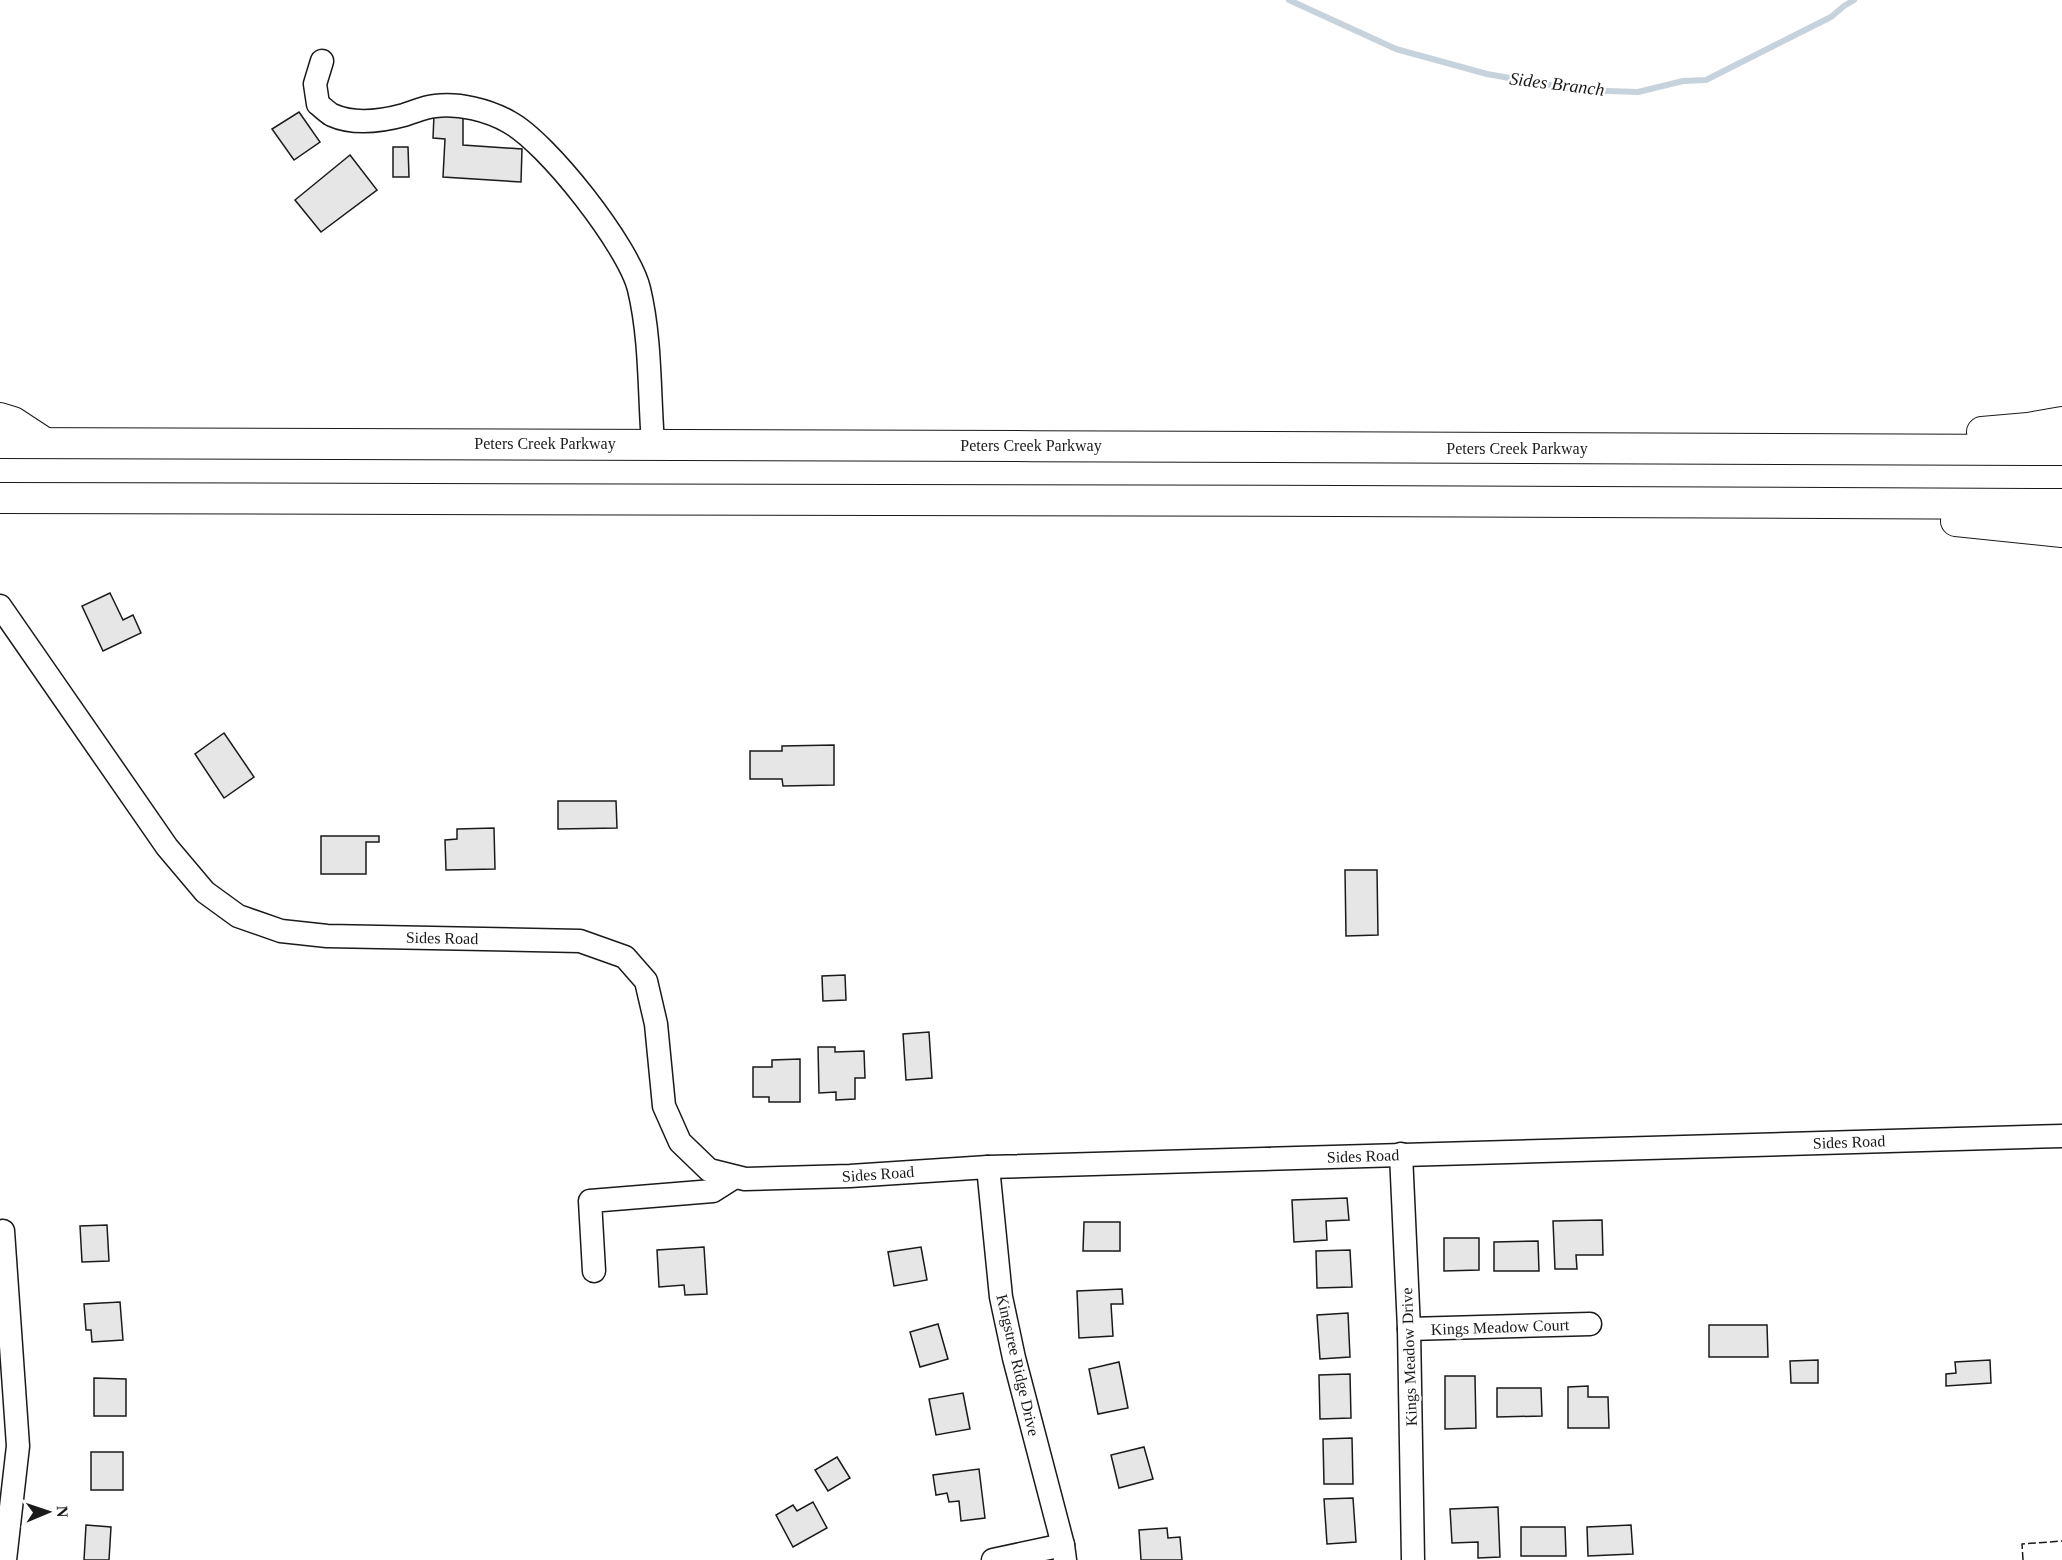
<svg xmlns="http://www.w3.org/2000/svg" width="2062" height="1560" font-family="Georgia,serif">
<rect width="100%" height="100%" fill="#fff"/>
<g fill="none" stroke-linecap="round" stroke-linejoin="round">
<polyline stroke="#c6d2dc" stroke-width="6" points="1289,0 1396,49 1487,74 1578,90 1638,92 1683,81 1706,80 1831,17 1844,6 1854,0"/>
</g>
<g fill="#e6e6e6" stroke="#1a1a1a" stroke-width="1.5">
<polygon points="299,112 320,142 294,160 272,129"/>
<polygon points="434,115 463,117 463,145 522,149 521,182 443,177 445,139 433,138"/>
<polygon points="393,147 408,147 409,177 393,177"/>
<polygon points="350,155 377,190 321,232 295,200"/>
<polygon points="110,593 123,620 133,615 141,633 103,651 82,606"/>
<polygon points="224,733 254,777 224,798 195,754"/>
<polygon points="834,745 834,785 783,786 782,779 750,779 750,751 782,751 782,746"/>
<polygon points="558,801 616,801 617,828 558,829"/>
<polygon points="494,828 495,869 446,870 445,840 457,839 457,829"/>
<polygon points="321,836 379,836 379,842 366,842 366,874 321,874"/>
<polygon points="1345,870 1377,870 1378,935 1346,936"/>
<polygon points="845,975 846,1000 823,1001 822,976"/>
<polygon points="929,1032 932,1078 906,1080 903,1034"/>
<polygon points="818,1047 835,1047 835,1052 864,1051 865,1078 855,1078 855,1099 836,1100 836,1092 819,1093"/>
<polygon points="800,1059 800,1102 769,1102 769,1097 753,1097 753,1067 772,1067 772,1060"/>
<polygon points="1347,1198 1349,1220 1326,1221 1327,1240 1294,1242 1292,1200"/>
<polygon points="1602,1220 1603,1255 1576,1255 1577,1269 1555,1269 1553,1221"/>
<polygon points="1084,1222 1120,1222 1120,1251 1083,1251"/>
<polygon points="107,1225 109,1261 82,1262 80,1226"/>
<polygon points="1444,1238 1479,1238 1479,1270 1444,1271"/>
<polygon points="1538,1241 1539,1271 1494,1271 1494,1242"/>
<polygon points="704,1247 707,1294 685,1295 684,1285 659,1287 657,1250"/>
<polygon points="921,1247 927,1280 894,1286 888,1252"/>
<polygon points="1350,1250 1352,1287 1317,1288 1316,1251"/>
<polygon points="1122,1289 1123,1304 1111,1304 1113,1336 1079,1338 1077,1291"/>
<polygon points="120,1302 123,1340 92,1342 91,1330 86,1330 84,1304"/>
<polygon points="1348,1313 1350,1357 1320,1359 1317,1315"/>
<polygon points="938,1324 948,1359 920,1367 910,1332"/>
<polygon points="1709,1325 1767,1325 1768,1357 1709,1357"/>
<polygon points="1818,1360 1818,1383 1791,1383 1790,1361"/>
<polygon points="1990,1360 1991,1383 1946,1386 1946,1374 1956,1373 1955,1362"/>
<polygon points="1119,1362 1128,1408 1098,1414 1089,1369"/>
<polygon points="1350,1374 1351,1418 1320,1419 1319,1375"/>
<polygon points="1445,1376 1475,1376 1476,1428 1445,1429"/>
<polygon points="94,1378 126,1379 126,1416 94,1416"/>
<polygon points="1588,1386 1588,1397 1608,1397 1609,1428 1568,1428 1568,1387"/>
<polygon points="1497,1388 1541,1388 1542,1416 1497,1417"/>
<polygon points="963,1393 970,1429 936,1435 929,1399"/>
<polygon points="1352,1438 1353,1484 1324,1484 1323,1439"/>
<polygon points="1144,1447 1153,1479 1119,1488 1111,1455"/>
<rect x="91" y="1452" width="32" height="38"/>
<polygon points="837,1457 850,1478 828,1491 815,1470"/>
<polygon points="979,1469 985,1518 961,1521 959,1501 949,1502 947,1493 936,1495 933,1475"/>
<polygon points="1353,1498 1356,1542 1327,1544 1324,1499"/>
<polygon points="813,1502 827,1528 793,1547 776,1515 793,1505 797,1511"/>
<polygon points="1498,1507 1500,1557 1478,1558 1478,1542 1452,1543 1450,1509"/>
<polygon points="86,1525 111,1527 109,1560 84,1560"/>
<polygon points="1631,1525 1633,1554 1588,1556 1587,1527"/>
<polygon points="1521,1527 1565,1527 1566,1556 1521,1556"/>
<polygon points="1167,1528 1168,1538 1180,1537 1182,1560 1141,1560 1139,1530"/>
</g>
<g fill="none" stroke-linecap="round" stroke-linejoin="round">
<g stroke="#1a1a1a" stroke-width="25">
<g id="minor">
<path d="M322 61 315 84 318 104C322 107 327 112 332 115 354 125 382 121 404 115 414 112 424 107 435 106 459 103 488 110 509 122 547 142 629 247 639 289 651 339 649 393 653 443"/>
<polyline points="0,606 167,847 205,892 238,916 281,931 327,936 580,941 625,957 646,981 656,1024 664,1106 680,1142 709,1170 745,1179 850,1176 988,1167 2062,1136"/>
<polyline points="1401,1154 1409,1329 1413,1560"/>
<polyline points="988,1167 1001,1297 1014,1358 1063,1545 1065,1560"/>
<polyline points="3,1231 18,1446 5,1560"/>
<polyline points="594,1271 590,1201 713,1191 735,1177"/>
<polyline points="1409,1329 1590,1324"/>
<polyline points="993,1560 1063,1545"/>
</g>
</g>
<g stroke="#1a1a1a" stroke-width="32">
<g id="major">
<polyline points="0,418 13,422 45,443"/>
<polyline points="1982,432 2028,428 2062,422"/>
<path d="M0 443C687 441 1375 451 2062 450"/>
<polyline points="0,498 1340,501 2062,504"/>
<polyline points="1956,521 2062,532"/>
</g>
</g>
<use href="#minor" stroke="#fff" stroke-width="22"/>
<use href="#major" stroke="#fff" stroke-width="30"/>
<polyline stroke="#1a1a1a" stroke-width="1.5" stroke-dasharray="8 3" stroke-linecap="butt" points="2023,1560 2022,1544 2062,1541"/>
</g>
<g text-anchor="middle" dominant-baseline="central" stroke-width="4.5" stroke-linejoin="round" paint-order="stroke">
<g font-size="16" fill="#1a1a1a" stroke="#fff">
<text x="545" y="443">Peters Creek Parkway</text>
<text x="1031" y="445">Peters Creek Parkway</text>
<text x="1517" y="448">Peters Creek Parkway</text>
<text transform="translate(442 938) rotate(1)">Sides Road</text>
<text transform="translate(1849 1142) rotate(-2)">Sides Road</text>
<text transform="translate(1363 1156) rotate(-2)">Sides Road</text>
<text transform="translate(878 1174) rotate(-4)">Sides Road</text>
<text transform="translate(1500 1327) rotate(-2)">Kings Meadow Court</text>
<text transform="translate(1409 1357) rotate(-92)">Kings Meadow Drive</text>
<text transform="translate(1018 1365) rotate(77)">Kingstree Ridge Drive</text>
</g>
<g font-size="18" font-style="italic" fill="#1a1a1a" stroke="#fff">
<text transform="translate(1557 84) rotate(7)">Sides Branch</text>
</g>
</g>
<g transform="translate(48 1512) rotate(88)" stroke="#ffffff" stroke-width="4.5" paint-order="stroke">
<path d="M0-4.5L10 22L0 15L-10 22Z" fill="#1a1a1a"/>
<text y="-9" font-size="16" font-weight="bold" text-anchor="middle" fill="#1a1a1a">N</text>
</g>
</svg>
